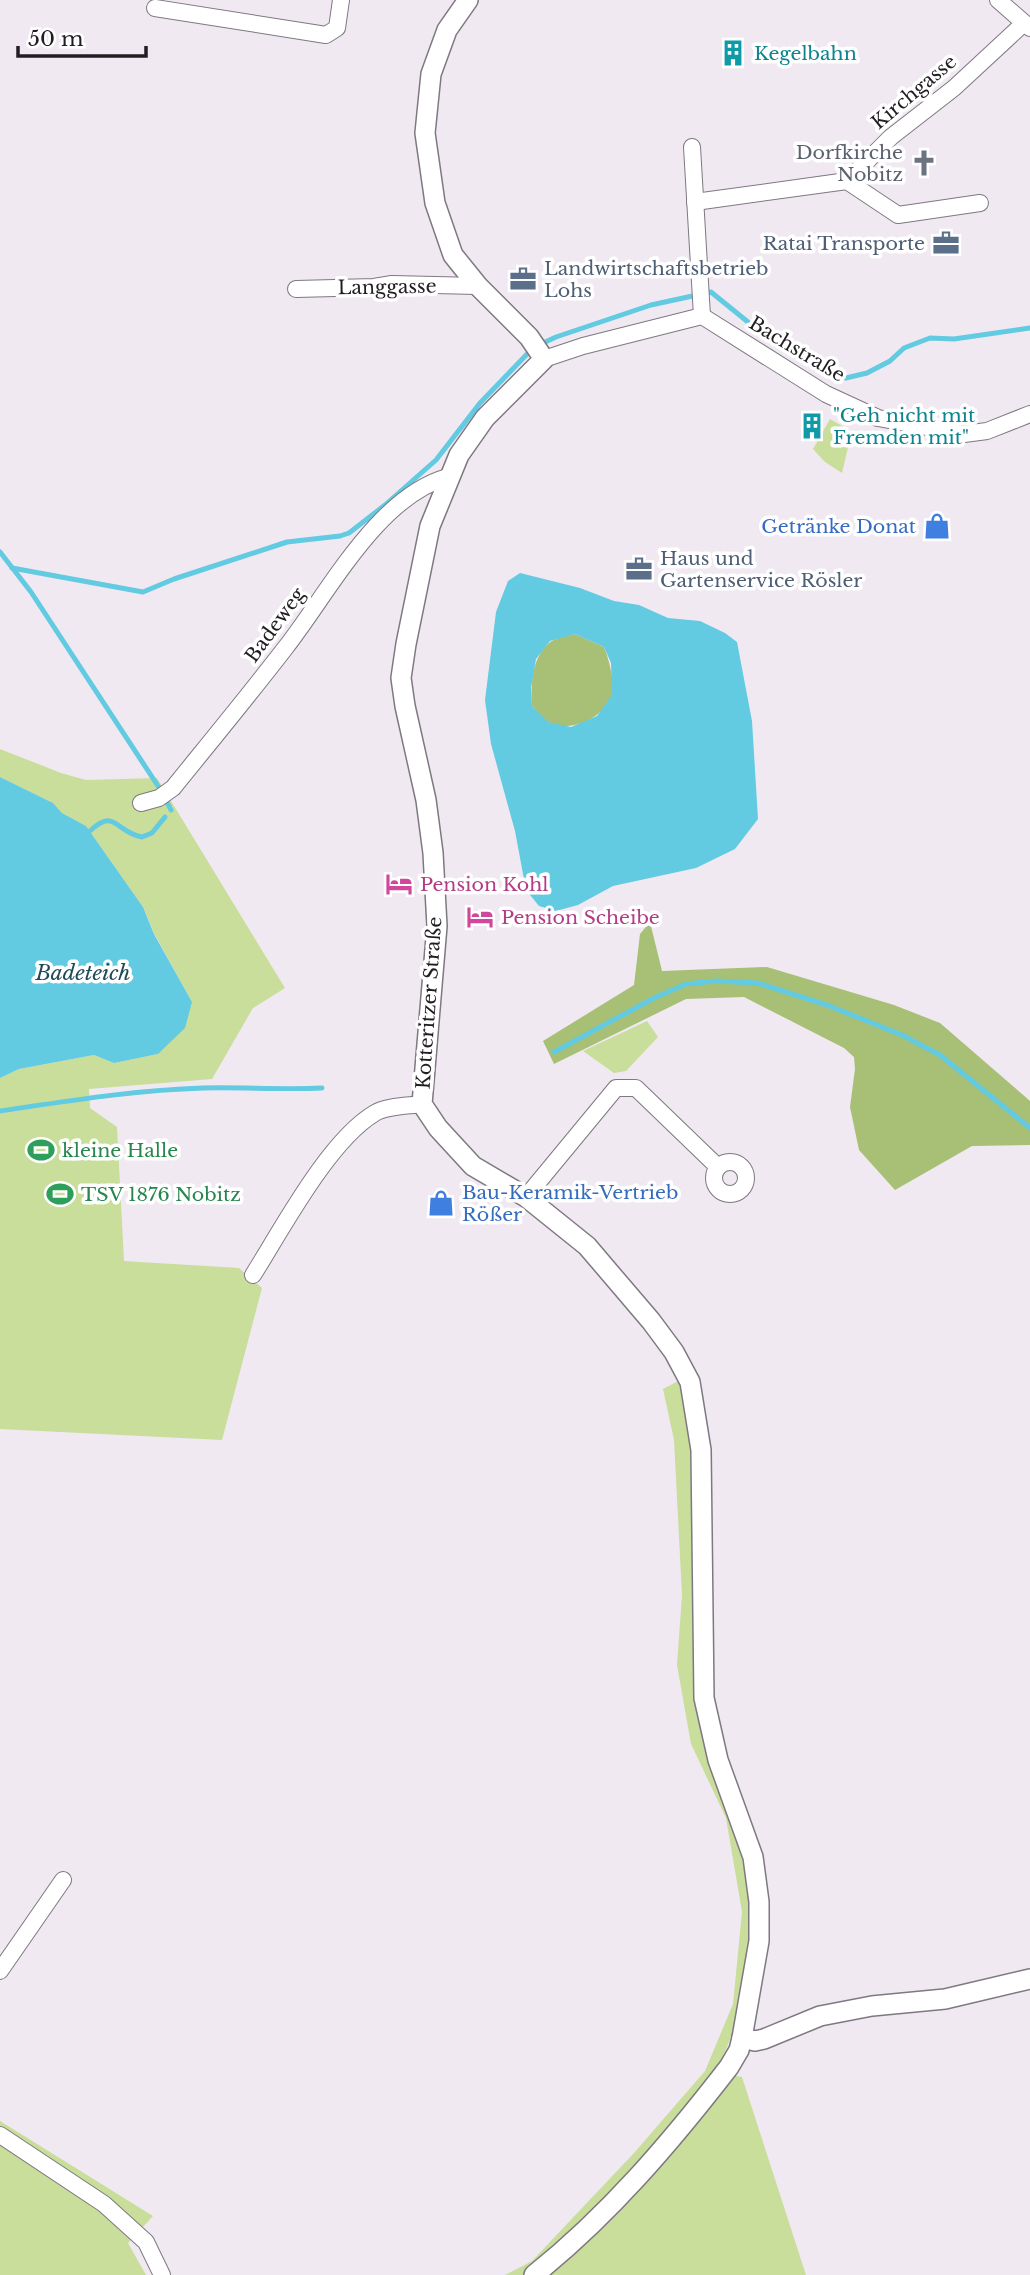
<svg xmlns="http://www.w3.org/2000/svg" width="1030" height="2275" font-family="'Libre Baskerville',serif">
<rect width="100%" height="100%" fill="#f0e9f2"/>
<g fill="#c8de9a">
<polygon points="830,419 846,428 842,441 849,443 842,473 825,462 813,449"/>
<polygon points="0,749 61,773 86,780 157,778 285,988 253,1008 212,1079 89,1089 90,1108 117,1127 124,1261 239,1268 262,1288 222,1440 0,1429 0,1078 19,1069 94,1055 114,1063 158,1054 192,1002 154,933 143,907 86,826 62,813 53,803 0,777"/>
<polygon points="647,1021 658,1037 626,1071 614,1073 583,1051"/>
<polygon points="680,1380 693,1440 705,1743 741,1854 749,1890 751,1927 749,1956 735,2027 722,2059 714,2072 742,2077 806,2275 505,2275 532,2261 634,2153 705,2071 733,2004 742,1912 726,1818 691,1744 677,1665 682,1595 674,1440 663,1389"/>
<polygon points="0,2121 153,2216 128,2243 146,2275 0,2275"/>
</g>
<g fill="#a8bf76">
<path d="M575 634 604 647C609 659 615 683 612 695 605 718 568 734 548 722 542 719 537 711 532 706 531 685 531 659 549 643 555 638 567 636 575 634Z"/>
<polygon points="650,922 662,971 767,967 894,1005 940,1023 1030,1101 1030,1145 972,1146 895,1190 859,1150 850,1107 855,1069 854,1057 844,1048 744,997 686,999 554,1064 543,1041 634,985 640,934"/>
</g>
<g fill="#62cae1" fill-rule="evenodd">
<path d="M520 573 580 588 614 601 639 605 668 618 700 621 725 633 737 642 752 721 758 819 735 849 696 868 613 886 578 905 556 911 539 906 526 890 515 831 491 744 485 700 496 612 508 581ZM575 634 604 647 611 663 612 695 597 716 571 727 548 722 532 706 531 688 536 659 550 641Z"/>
<polygon points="0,777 53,803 62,813 86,826 143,907 154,934 192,1002 185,1028 158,1054 114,1063 94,1055 19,1069 0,1078"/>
</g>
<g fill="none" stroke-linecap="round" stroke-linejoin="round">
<g stroke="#62cae1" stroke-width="5">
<polyline points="541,344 556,337 651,305 711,292 769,339 815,368 846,378 867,373 890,361 904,348 930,338 954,339 1030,328"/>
<polyline points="0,552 31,592 158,786"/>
<polyline points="12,568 143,592 174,579 287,542 340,536 349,533 385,505 436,460 480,403 532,349"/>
<polyline points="168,804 171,810"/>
<path d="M90 831C115 807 115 832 142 837L152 833 165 817"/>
<polyline points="554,1052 654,998 686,984 715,981 758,983 827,1005 902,1035 940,1055 1030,1128"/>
<path d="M0 1111C68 1101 135 1090 203 1088 243 1087 282 1090 322 1088"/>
</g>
<g stroke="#7e7880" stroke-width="18">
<g id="minor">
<polyline points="998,0 1030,28"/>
<polyline points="155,8 326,35 337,28 341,0"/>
<polyline points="692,147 702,316"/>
<polyline points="847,181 891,137 954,88 1023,24"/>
<polyline points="847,181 898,215 980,203"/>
<polyline points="695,202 847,181"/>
<polyline points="296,289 374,287 392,284 478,286"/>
<polyline points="544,359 583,346 702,316 826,394 878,418 964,434 987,431 1030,414"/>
<path d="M141 803 159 798 173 788C211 741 249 695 286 647 329 592 378 496 448 477"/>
<circle cx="730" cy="1178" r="16"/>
<polyline points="526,1197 616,1088 636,1088 718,1167"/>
<path d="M253 1275C282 1229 329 1140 375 1113 386 1106 408 1106 422 1104"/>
<polyline points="0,1971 63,1880"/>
<polyline points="0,2135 104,2204 146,2242 162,2275"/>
</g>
</g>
<g stroke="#7e7880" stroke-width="22">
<g id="tertiary">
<path d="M468 0 447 30 431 74 425 133 435 203 453 255 478 286 529 337 544 359 485 418 459 455 430 526 406 644 401 678 405 706 426 800 433 853 437 926 422 1104 438 1128 473 1166 526 1197 587 1246 651 1321 674 1352 690 1382 701 1450 704 1698 718 1760 753 1857 759 1902V1941L742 2038 739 2050 729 2067C671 2142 609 2215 534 2275"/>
<polyline points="742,2038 755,2041 764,2039 820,2016 872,2006 945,1999 1030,1979"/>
</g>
</g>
<use href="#minor" stroke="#fff" stroke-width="16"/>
<use href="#tertiary" stroke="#fff" stroke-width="19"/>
</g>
<defs>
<g id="building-bare" transform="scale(2.1)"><path d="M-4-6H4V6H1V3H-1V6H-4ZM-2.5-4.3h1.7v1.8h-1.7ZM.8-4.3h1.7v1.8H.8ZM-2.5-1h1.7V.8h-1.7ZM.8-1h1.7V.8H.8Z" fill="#0f9aa8" stroke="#fff" stroke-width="2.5" paint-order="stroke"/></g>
<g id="church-bare" transform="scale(2.1)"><path d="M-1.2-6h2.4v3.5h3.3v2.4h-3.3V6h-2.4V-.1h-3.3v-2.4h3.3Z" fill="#6b7280" stroke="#fff" stroke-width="2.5" paint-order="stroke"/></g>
<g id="office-bare" transform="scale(2.1)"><path d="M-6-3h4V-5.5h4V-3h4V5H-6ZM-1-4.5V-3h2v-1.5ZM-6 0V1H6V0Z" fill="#5c6f8a" stroke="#fff" stroke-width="2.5" paint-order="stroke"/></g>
<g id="shop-bare" transform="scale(2.1)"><path d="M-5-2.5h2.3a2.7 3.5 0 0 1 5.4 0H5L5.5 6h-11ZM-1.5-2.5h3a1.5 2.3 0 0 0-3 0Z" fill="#3f7fe0" stroke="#fff" stroke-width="2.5" paint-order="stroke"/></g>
<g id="hotel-bare" transform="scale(2.1)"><path d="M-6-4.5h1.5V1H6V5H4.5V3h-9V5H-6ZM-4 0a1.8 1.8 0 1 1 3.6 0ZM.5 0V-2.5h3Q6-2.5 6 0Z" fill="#d1479c" stroke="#fff" stroke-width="2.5" paint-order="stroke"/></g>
<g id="stadium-bare" transform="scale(2.1)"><path d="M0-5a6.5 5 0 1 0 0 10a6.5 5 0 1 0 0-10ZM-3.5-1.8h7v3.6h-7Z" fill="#2e9e5b" stroke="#fff" stroke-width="2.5" paint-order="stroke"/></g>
</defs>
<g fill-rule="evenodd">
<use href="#building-bare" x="733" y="53"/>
<use href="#church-bare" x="924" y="163"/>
<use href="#office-bare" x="946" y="243"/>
<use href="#office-bare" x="523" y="279"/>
<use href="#building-bare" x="812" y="426"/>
<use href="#shop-bare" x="937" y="526"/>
<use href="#office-bare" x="639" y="569"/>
<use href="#hotel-bare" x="399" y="884"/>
<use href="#hotel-bare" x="480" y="917"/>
<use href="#stadium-bare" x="41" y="1150"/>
<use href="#stadium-bare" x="60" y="1194"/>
<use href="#shop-bare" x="441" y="1203"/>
</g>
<g text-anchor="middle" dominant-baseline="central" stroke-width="7" stroke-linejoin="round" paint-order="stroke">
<g font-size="19" fill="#0d838f" stroke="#fff" text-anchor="start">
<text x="754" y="53">Kegelbahn</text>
<text x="833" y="415">"Geh nicht mit<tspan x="833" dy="22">Fremden mit"</tspan></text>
</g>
<g font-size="19" fill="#211e21" stroke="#fff">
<text transform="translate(914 92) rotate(-40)">Kirchgasse</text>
<text transform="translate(387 287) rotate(-1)">Langgasse</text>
<text transform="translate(797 349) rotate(31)">Bachstraße</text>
<text transform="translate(275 625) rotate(-54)">Badeweg</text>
<text transform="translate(429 1003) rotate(-86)">Kotteritzer Straße</text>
</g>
<g font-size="19" fill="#5b616d" stroke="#fff" text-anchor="end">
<text x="903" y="152">Dorfkirche<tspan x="903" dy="22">Nobitz</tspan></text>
</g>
<g font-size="19" fill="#4e5e75" stroke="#fff" text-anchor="start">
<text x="925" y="243" text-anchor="end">Ratai Transporte</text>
<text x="544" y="268">Landwirtschaftsbetrieb<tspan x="544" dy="22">Lohs</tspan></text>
<text x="660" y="558">Haus und<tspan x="660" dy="22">Gartenservice Rösler</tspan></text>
</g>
<g font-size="19" fill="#366cbe" stroke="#fff" text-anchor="end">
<text x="916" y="526">Getränke Donat</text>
<text x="462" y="1192" text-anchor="start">Bau-Keramik-Vertrieb<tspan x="462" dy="22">Rößer</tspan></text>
</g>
<g font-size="19" fill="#b23c85" stroke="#fff" text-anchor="start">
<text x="420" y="884">Pension Kohl</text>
<text x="501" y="917">Pension Scheibe</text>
</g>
<g font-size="19" fill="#27864d" stroke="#fff" text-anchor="start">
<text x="62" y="1150">kleine Halle</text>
<text x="81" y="1194">TSV 1876 Nobitz</text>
</g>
<g font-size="21" font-style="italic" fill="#1e4c56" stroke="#fff">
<text x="83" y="973">Badeteich</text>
</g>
</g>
<path d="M18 46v10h128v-10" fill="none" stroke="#211e21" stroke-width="3.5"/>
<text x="28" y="46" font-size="21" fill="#211e21" stroke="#ffffff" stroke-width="5" paint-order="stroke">50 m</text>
</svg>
